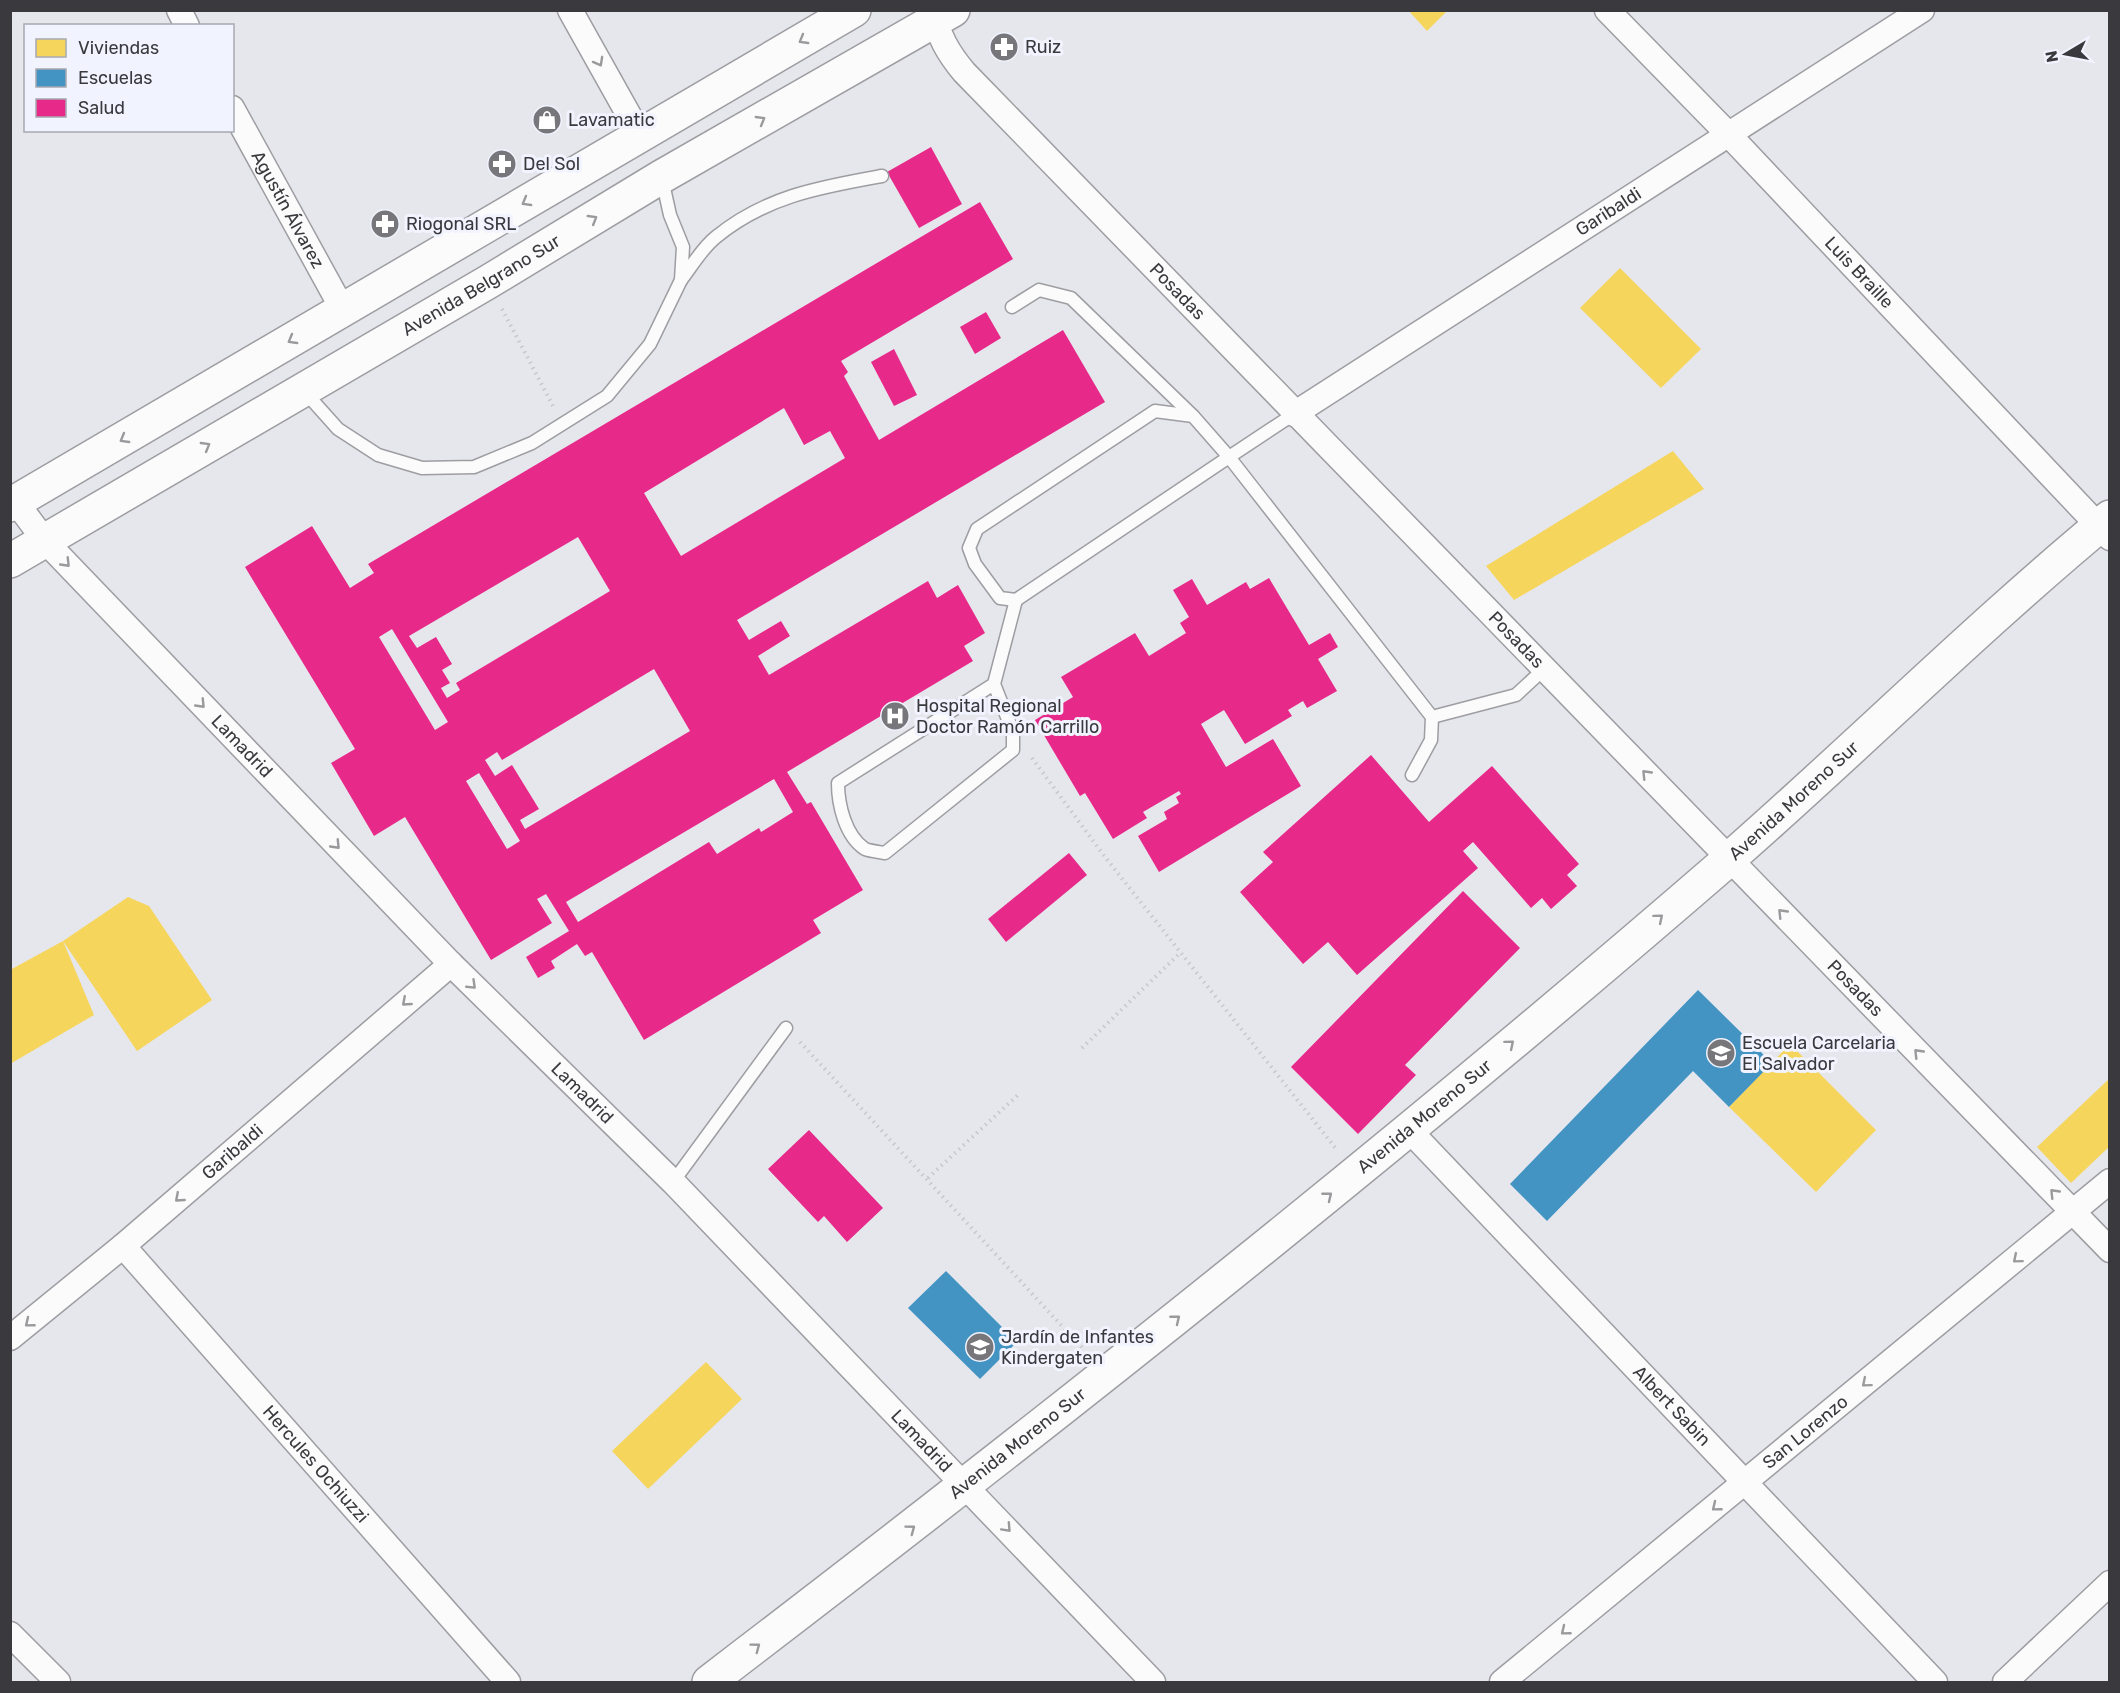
<svg xmlns="http://www.w3.org/2000/svg" width="2120" height="1693" font-family="Rubik,sans-serif">
<rect width="100%" height="100%" fill="#e6e7ed"/>
<g fill="#f6d55c">
<polygon points="1408,10 1448,10 1427,31"/>
<polygon points="1620,268 1701,349 1661,388 1580,308"/>
<polygon points="1673,451 1704,489 1514,600 1486,566"/>
<polygon points="128,897 149,906 212,1000 137,1051 63,941 94,1015 10,1064 10,970 63,941"/>
<polygon points="1790,1044 1876,1130 1816,1192 1729,1107"/>
<polygon points="2110,1078 2110,1146 2071,1183 2037,1147"/>
<polygon points="706,1362 742,1399 648,1489 612,1451"/>
</g>
<g fill="#4393c3">
<polygon points="1698,990 1772,1063 1729,1107 1693,1071 1547,1221 1510,1184"/>
<polygon points="946,1271 1017,1342 980,1379 908,1308"/>
</g>
<g fill="#e7298a" fill-rule="evenodd">
<polygon points="931,147 962,204 919,228 887,172"/>
<path d="M980 202 1013 259 841 361 848 372 844 376 879 440 1063 330 1105 402 737 620 749 640 781 621 790 636 758 656 769 675 928 581 937 598 958 585 985 633 964 646 973 661 787 772 807 804 811 802 863 890 813 920 821 933 644 1040 592 952 585 956 577 944 551 961 555 968 538 978 526 957 569 931 546 894 537 899 552 923 491 960 405 817 374 836 331 763 355 749 245 567 312 526 350 588 374 573 368 564ZM784 408 804 445 830 431 845 458 681 556 644 493ZM578 537 610 591 456 683 460 690 447 698 441 688 450 683 442 670 452 664 436 637 417 648 409 636ZM392 629 448 722 435 730 379 637ZM654 669 690 731 525 829 520 820 539 809 512 765 495 776 485 760 497 752 502 760ZM479 773 520 841 507 849 466 781ZM774 779 793 812 761 832 759 828 717 854 709 842 578 922 566 902Z"/>
<polygon points="986,312 1001,338 975,354 960,327"/>
<polygon points="894,349 917,395 894,406 871,362"/>
<polygon points="1269,578 1309,645 1330,633 1338,647 1318,659 1337,691 1307,708 1303,701 1288,710 1292,716 1245,744 1224,710 1201,724 1226,767 1273,739 1301,786 1159,872 1138,836 1167,819 1164,812 1179,803 1176,797 1181,794 1179,791 1143,812 1147,818 1113,839 1085,793 1080,796 1035,720 1073,697 1061,677 1135,633 1149,656 1186,633 1180,623 1189,617 1173,590 1192,579 1207,605 1246,582 1250,589"/>
<polygon points="1371,755 1429,822 1492,766 1579,864 1567,875 1577,886 1551,909 1542,898 1531,908 1473,842 1463,851 1478,868 1357,975 1328,942 1303,964 1240,892 1273,862 1263,852"/>
<polygon points="1069,853 1087,875 1006,942 988,919"/>
<polygon points="1463,891 1520,948 1405,1065 1416,1075 1358,1134 1291,1067"/>
<polygon points="809,1130 883,1208 847,1242 824,1216 818,1222 768,1169"/>
</g>
<g fill="none" stroke-linecap="round" stroke-linejoin="round">
<g stroke="#9d9da2" stroke-width="15">
<g id="lane">
<path d="M681 280C692 266 702 248 716 237 766 196 821 187 882 176"/>
<polyline points="1012,307 1039,290 1071,298 1193,416"/>
<polyline points="304,391 338,429 378,455 422,468 474,467 532,443 607,396 650,344 681,280 683,247 670,215 662,179"/>
<polyline points="1294,414 1229,457 1016,600 1000,598 975,564 969,548 977,529 1155,411 1193,416 1229,457 1432,717 1431,740 1412,775"/>
<path d="M994 684 838 783C838 804 845 836 865 849 870 851 879 852 885 853L1013 750V732L994 684 1016 600"/>
<polyline points="1432,717 1516,695 1544,669"/>
<polyline points="673,1182 786,1028"/>
</g>
</g>
<g stroke="#9d9da2" stroke-width="27">
<g id="street">
<polyline points="179,10 187,26"/>
<polyline points="570,10 640,135"/>
<path id="s1" d="M934 10C937 35 949 54 964 72L2110 1250"/>
<path id="s2" d="M1607 10 1730 136 2110 538"/>
<path id="s3" d="M232 108 343 310"/>
<path id="s4" d="M1294 414 1922 10"/>
<path id="s5" d="M16 502 45 541 451 964 673 1182 1153 1682"/>
<path id="s6" d="M1409 1130 1935 1682"/>
<path id="s7" d="M123 1246 508 1682"/>
<path id="s8" d="M10 1338 123 1246 451 964"/>
<polyline points="10,1634 58,1682"/>
<path id="s9" d="M1502 1682 2110 1181"/>
<polyline points="2005,1682 2110,1583"/>
</g>
</g>
<g stroke="#9d9da2" stroke-width="36">
<g id="secondary">
<path id="s10" d="M709 1682C1056 1417 1398 1146 1728 860 1857 747 1978 626 2110 517"/>
</g>
</g>
<g stroke="#9d9da2" stroke-width="36">
<g id="highway">
<polyline points="10,505 854,10"/>
<path id="s11" d="M10 561 488 282 661 177 953 10"/>
</g>
</g>
<g stroke="#c7c8ca" stroke-width="4" stroke-dasharray="1.5 4.5" stroke-linecap="butt">
<polyline points="502,309 553,406"/>
<polyline points="1032,758 1105,857 1337,1150"/>
<polyline points="800,1042 1084,1350"/>
<polyline points="1082,1048 1180,953"/>
<polyline points="928,1178 1019,1094"/>
</g>
<use href="#lane" stroke="#fbfbfc" stroke-width="12"/>
<use href="#street" stroke="#fbfbfc" stroke-width="24"/>
<use href="#secondary" stroke="#fbfbfc" stroke-width="33"/>
<use href="#highway" stroke="#fbfbfc" stroke-width="33"/>
</g>
<defs><path id="oneway-chevron" d="M-2-3.5L2.5 0L-2 3.5" fill="none" stroke-width="1.6" stroke-linecap="round" stroke-linejoin="round" transform="scale(1.5)"/></defs>
<g stroke="#9a9a9d">
<use href="#oneway-chevron" transform="translate(803 40) rotate(150)"/>
<use href="#oneway-chevron" transform="translate(599 62) rotate(61)"/>
<use href="#oneway-chevron" transform="translate(761 120) rotate(-30)"/>
<use href="#oneway-chevron" transform="translate(526 202) rotate(150)"/>
<use href="#oneway-chevron" transform="translate(593 219) rotate(-31)"/>
<use href="#oneway-chevron" transform="translate(292 340) rotate(150)"/>
<use href="#oneway-chevron" transform="translate(124 439) rotate(150)"/>
<use href="#oneway-chevron" transform="translate(206 446) rotate(-30)"/>
<use href="#oneway-chevron" transform="translate(66 563) rotate(46)"/>
<use href="#oneway-chevron" transform="translate(201 704) rotate(46)"/>
<use href="#oneway-chevron" transform="translate(1646 774) rotate(-134)"/>
<use href="#oneway-chevron" transform="translate(336 845) rotate(46)"/>
<use href="#oneway-chevron" transform="translate(1782 913) rotate(-134)"/>
<use href="#oneway-chevron" transform="translate(1659 918) rotate(-40)"/>
<use href="#oneway-chevron" transform="translate(472 985) rotate(44)"/>
<use href="#oneway-chevron" transform="translate(406 1002) rotate(139)"/>
<use href="#oneway-chevron" transform="translate(1510 1044) rotate(-40)"/>
<use href="#oneway-chevron" transform="translate(1918 1053) rotate(-134)"/>
<use href="#oneway-chevron" transform="translate(2054 1193) rotate(-134)"/>
<use href="#oneway-chevron" transform="translate(1328 1196) rotate(-39)"/>
<use href="#oneway-chevron" transform="translate(179 1198) rotate(139)"/>
<use href="#oneway-chevron" transform="translate(2017 1259) rotate(140)"/>
<use href="#oneway-chevron" transform="translate(1176 1319) rotate(-39)"/>
<use href="#oneway-chevron" transform="translate(29 1323) rotate(141)"/>
<use href="#oneway-chevron" transform="translate(1866 1383) rotate(140)"/>
<use href="#oneway-chevron" transform="translate(1716 1507) rotate(141)"/>
<use href="#oneway-chevron" transform="translate(1007 1528) rotate(47)"/>
<use href="#oneway-chevron" transform="translate(911 1529) rotate(-37)"/>
<use href="#oneway-chevron" transform="translate(1565 1631) rotate(141)"/>
<use href="#oneway-chevron" transform="translate(756 1647) rotate(-37)"/>
</g>
<defs>
<g id="pharmacy-disc" transform="scale(1.5)"><circle r="9.5" fill="#76767b" stroke="#f1f3fe"/><path d="M-2-6h4v4h4v4h-4v4h-4v-4h-4v-4h4Z" fill="#fff"/></g>
<g id="shop-disc" transform="scale(1.5)"><circle r="9.5" fill="#76767b" stroke="#f1f3fe"/><path d="M-5-2.5h2.3a2.7 3.5 0 0 1 5.4 0H5L5.5 6h-11ZM-1.5-2.5h3a1.5 2.3 0 0 0-3 0Z" fill="#fff"/></g>
<g id="hospital-disc" transform="scale(1.5)"><circle r="9.5" fill="#76767b" stroke="#f1f3fe"/><path d="M-5-5h3v3.5h4V-5h3V5h-3V1.5h-4V5h-3Z" fill="#fff"/></g>
<g id="school-disc" transform="scale(1.5)"><circle r="9.5" fill="#76767b" stroke="#f1f3fe"/><path d="M0-5L7-2L0 1L-7-2ZM-4 1L0 2.5L4 1V4Q0 6-4 4Z" fill="#fff"/></g>
</defs>
<g fill-rule="evenodd">
<use href="#pharmacy-disc" x="1004" y="47"/>
<use href="#shop-disc" x="547" y="120"/>
<use href="#pharmacy-disc" x="502" y="164"/>
<use href="#pharmacy-disc" x="385" y="224"/>
<use href="#hospital-disc" x="895" y="716"/>
<use href="#school-disc" x="1721" y="1053"/>
<use href="#school-disc" x="980" y="1347"/>
</g>
<g text-anchor="middle" dominant-baseline="central" stroke-width="6" stroke-linejoin="round" paint-order="stroke">
<g font-size="18" fill="#39393e" stroke="#f1f3fe" text-anchor="start">
<text x="1025" y="47">Ruiz</text>
<text x="568" y="120">Lavamatic</text>
<text x="523" y="164">Del Sol</text>
<text x="406" y="224">Riogonal SRL</text>
<text x="916" y="706">Hospital Regional<tspan x="916" dy="21">Doctor Ramón Carrillo</tspan></text>
<text x="1742" y="1043">Escuela Carcelaria<tspan x="1742" dy="21">El Salvador</tspan></text>
<text x="1001" y="1337">Jardín de Infantes<tspan x="1001" dy="21">Kindergaten</tspan></text>
</g>
<g font-size="18" fill="#39393e" stroke="#f1f3fe">
<text stroke="none"><textPath href="#s3" startOffset="116">Agustín Álvarez</textPath></text>
<text stroke="none"><textPath href="#s4" startOffset="374">Garibaldi</textPath></text>
<text stroke="none"><textPath href="#s2" startOffset="364">Luis Braille</textPath></text>
<text stroke="none"><textPath href="#s11" startOffset="546">Avenida Belgrano Sur</textPath></text>
<text stroke="none"><textPath href="#s1" startOffset="376">Posadas</textPath></text>
<text stroke="none"><textPath href="#s1" startOffset="862">Posadas</textPath></text>
<text stroke="none"><textPath href="#s5" startOffset="333">Lamadrid</textPath></text>
<text stroke="none"><textPath href="#s10" startOffset="1398">Avenida Moreno Sur</textPath></text>
<text stroke="none"><textPath href="#s1" startOffset="1348">Posadas</textPath></text>
<text stroke="none"><textPath href="#s5" startOffset="819">Lamadrid</textPath></text>
<text stroke="none"><textPath href="#s10" startOffset="912">Avenida Moreno Sur</textPath></text>
<text stroke="none"><textPath href="#s8" startOffset="290">Garibaldi</textPath></text>
<text stroke="none"><textPath href="#s6" startOffset="381">Albert Sabin</textPath></text>
<text stroke="none"><textPath href="#s9" startOffset="393">San Lorenzo</textPath></text>
<text stroke="none"><textPath href="#s5" startOffset="1305">Lamadrid</textPath></text>
<text stroke="none"><textPath href="#s10" startOffset="390">Avenida Moreno Sur</textPath></text>
<text stroke="none"><textPath href="#s7" startOffset="291">Hercules Ochiuzzi</textPath></text>
</g>
</g>
<rect width="2120" height="1693" fill="none" stroke="#39393e" stroke-width="24"/>
<rect x="24" y="24" width="210" height="108" fill="#f1f3fe" stroke="#a7a9b1" stroke-width="1.5"/>
<rect x="36" y="39" width="30" height="18" fill="#f6d55c" stroke="#a7a9b1" stroke-width="1.5"/>
<text x="78" y="54" font-size="18" fill="#39393e">Viviendas</text>
<rect x="36" y="69" width="30" height="18" fill="#4393c3" stroke="#a7a9b1" stroke-width="1.5"/>
<text x="78" y="84" font-size="18" fill="#39393e">Escuelas</text>
<rect x="36" y="99" width="30" height="18" fill="#e7298a" stroke="#a7a9b1" stroke-width="1.5"/>
<text x="78" y="114" font-size="18" fill="#39393e">Salud</text>
<g transform="translate(2066 54) rotate(260)" stroke="#f1f3fe" stroke-width="4.5" paint-order="stroke">
<path d="M0-4.5L10 22L0 15L-10 22Z" fill="#39393e"/>
<text y="-9" font-size="16" font-weight="bold" text-anchor="middle" fill="#39393e">N</text>
</g>
</svg>
